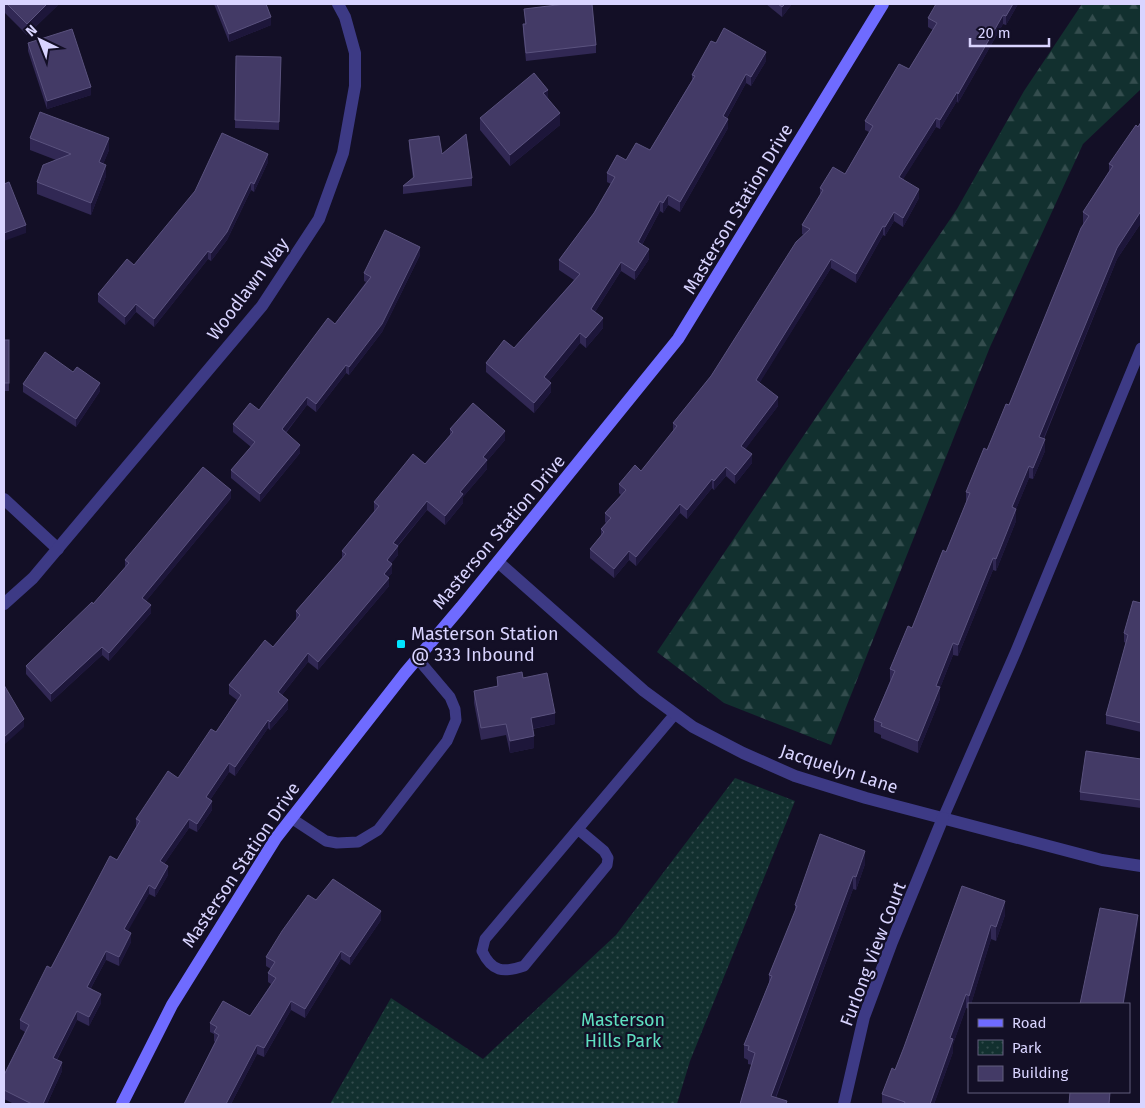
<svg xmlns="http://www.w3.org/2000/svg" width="1145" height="1108" font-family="'Fira Sans',sans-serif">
<defs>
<pattern id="forest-firs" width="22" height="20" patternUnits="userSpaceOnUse" patternTransform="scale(1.25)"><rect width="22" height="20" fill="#12302f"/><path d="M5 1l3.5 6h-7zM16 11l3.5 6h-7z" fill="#344d4e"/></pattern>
<pattern id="park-dots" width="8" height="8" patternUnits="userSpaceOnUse" patternTransform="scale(1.25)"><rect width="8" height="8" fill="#12302f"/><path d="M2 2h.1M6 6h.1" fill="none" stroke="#344d4e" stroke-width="1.8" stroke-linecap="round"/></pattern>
</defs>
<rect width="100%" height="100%" fill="#130f26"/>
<polygon fill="url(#forest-firs)" points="1082,4 1141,4 1141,89 1083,144 990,347 831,745 724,703 657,652 957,209 1024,91"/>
<polygon fill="url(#park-dots)" points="735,778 795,801 690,1061 677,1104 330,1104 391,998 483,1059 616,935"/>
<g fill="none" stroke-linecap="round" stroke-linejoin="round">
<g stroke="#3d3a85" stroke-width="11">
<polyline points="291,818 326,841 337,843 358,842 378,830 447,741 456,720 455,709 450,697 417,658"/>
<polyline points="943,818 1016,651 1141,348"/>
<path d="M579 830 604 851 608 858 607 865 524 966C503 973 492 972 482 951L485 939 675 714"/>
</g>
<g stroke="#3d3a85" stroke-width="12">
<polyline points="4,499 58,549"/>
<polyline points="498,562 644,691 693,727 743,753 795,776 866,798 1102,860 1141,866"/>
<polyline points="4,604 33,578 262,306 319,219 343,153 355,86 355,53 345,17 338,4"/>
<polyline points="844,1104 864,1017 892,942 943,818"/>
</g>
<polyline stroke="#6f6bff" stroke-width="12" points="122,1104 172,1005 276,838 405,673 461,607 678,339 883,4"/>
</g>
<g fill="#312854">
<polygon points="4,4 59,4 27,35 4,12"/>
<polygon points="214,4 266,4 271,25 229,42"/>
<polygon points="766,4 792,4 782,17"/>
<polygon points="1018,4 1006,25 1003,24 958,103 957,101 940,129 936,127 903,179 919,198 903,227 894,221 885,236 883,235 856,283 831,268 759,383 778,406 745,449 752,463 735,484 726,476 714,490 712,488 687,519 680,513 636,566 629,560 614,578 590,558 590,549 601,536 601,529 606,523 605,522 605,513 621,495 619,493 619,484 641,471 673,432 673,423 711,376 804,235 802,234 802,225 820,196 820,188 845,174 869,132 865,130 865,121 909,69 933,30 928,27 928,18"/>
<polygon points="524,9 596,45 596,53 526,61 523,32 523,24 525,24"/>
<polygon points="28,43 91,95 47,109 28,51"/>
<polygon points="716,43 766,61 751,86 746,83 727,118 728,128 680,212 668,205 663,213 660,211 642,245 649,259 635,280 621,271 595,312 603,328 586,348 580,343 549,381 551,392 534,413 486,372 486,363 514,348 574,280 559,270 559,260 594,213 611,184 607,182 607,173 626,160 650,150 692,80 692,75"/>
<polygon points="236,56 281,57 279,130 235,128"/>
<polygon points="548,98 560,125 510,166 480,130 480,118"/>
<polygon points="1141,122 1141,223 1117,259 1044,439 1045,451 1033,479 1029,478 1016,509 1016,521 996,571 993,570 958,656 953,655 940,688 940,699 918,753 881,738 881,735 874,732 874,720 890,681 890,669 912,628 946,552 966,503 966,492 1009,405 1083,224 1083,212 1109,171 1109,164"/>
<polygon points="30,138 109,150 103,164 106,176 91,215 37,194 37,182 56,160 30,150"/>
<polygon points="409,140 472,178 472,186 403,194 403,186 413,178 409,148"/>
<polygon points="268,162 254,192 251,190 227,240 211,261 208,259 154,327 136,312 125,325 98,302 98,294"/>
<polygon points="420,255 382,332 349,375 346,373 316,412 307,405 286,433 300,453 260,502 231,478 231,470 251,447 233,432 233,424 259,410 335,324 366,282 364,281 364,273"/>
<rect x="4" y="340" width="5" height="51"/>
<polygon points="23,384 100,391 76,427 23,392"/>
<polygon points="450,429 505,440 487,461 487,469 463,497 463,503 445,525 427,510 398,546 398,555 391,563 392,573 388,577 389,586 318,670 308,662 282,695 288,709 270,730 268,728 235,776 229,772 210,800 212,810 197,832 189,828 164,864 168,875 155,897 149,894 127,931 131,942 119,966 106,960 91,988 101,1003 89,1026 77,1020 57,1060 62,1071 47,1104 14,1104 4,1099 4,1075 25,1032 20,1029 20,1020 51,968 117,860 136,827 136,819 178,778 216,732 237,700 229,694 229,685 273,647 296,620 296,611 342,558 342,551 374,511 374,502 425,464 450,435"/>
<polygon points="231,498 146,601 151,613 109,661 102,655 51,702 26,674 26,666 93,604 125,568 125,560"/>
<polygon points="1141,602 1141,732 1106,724 1106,715 1126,643 1124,642 1124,633"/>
<polygon points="497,677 523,678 555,724 533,729 534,748 510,753 506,735 481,740 474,703 474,691 497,686"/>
<polygon points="1141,759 1141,808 1080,800 1080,792"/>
<polygon points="865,864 856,890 853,889 776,1098 787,1104 740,1104 752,1065 748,1064 748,1060 744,1058 744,1045 769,983 769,975 795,912 795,905"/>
<polygon points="316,900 381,920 350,965 341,959 305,1018 291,1010 264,1057 257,1054 231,1104 184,1104 215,1042 214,1041 214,1034 210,1032 210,1023 250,1016 271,984 268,982 268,973 271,969 266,966 266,957"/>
<polygon points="1005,901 1005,915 996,941 991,939 971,1004 969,1004 969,1009 966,1008 953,1044 953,1052 934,1104 882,1104 882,1094 895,1070"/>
</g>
<g fill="#1d163a">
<polygon points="47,4 59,4 27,35 27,24"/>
<polygon points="785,4 792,4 782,17 782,7"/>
<polygon points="1013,4 1018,4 1006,25 1006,16"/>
<polygon points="1003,15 1003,24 958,103 958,94"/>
<polygon points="271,17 271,25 229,42 229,34"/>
<polygon points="766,52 766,61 751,86 751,77"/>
<polygon points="746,74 746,83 723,125 723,116"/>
<polygon points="91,87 91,95 47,109 47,101"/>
<polygon points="548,90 548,101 543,93"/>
<polygon points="957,92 957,101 940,129 940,120"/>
<polygon points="560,113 560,125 510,166 510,155"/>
<polygon points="936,118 936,127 899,186 899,177"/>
<polygon points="728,119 728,128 680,212 680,202"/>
<polygon points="109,138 109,150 99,174 99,162"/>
<polygon points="268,154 268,162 254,192 254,184"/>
<polygon points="106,165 106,176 91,215 91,203"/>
<polygon points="251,182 251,190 227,240 211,261 211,253"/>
<polygon points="919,189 919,198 903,227 903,218"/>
<polygon points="668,195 668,205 663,213 663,203"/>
<polygon points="660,201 660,211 638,252 638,242"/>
<polygon points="1141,211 1141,223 1117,259 1039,449 1039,437 1117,248"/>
<polygon points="894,212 894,221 885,236 885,227"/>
<polygon points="26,225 26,233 4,241 4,233"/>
<polygon points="883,226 883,235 856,283 856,274"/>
<polygon points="420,247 420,255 382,332 349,375 349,367"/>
<polygon points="649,249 649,259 635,280 635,271"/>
<polygon points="208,251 208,259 154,327 154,319"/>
<polygon points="831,259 831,268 756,389 756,380"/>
<polygon points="621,262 621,271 591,318 591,309"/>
<polygon points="136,304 136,312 125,325 125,317"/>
<polygon points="603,318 603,328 586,348 586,338"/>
<polygon points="580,333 580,343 544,387 544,377"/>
<polygon points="346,365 346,373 316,412 316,404"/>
<polygon points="100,383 100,391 76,427 76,419"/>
<polygon points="551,383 551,392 534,413 534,403"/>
<polygon points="307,397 307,405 282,437 282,429"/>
<polygon points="778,397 778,406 741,455 741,446"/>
<polygon points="505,431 505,440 487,461 487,469 463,497 463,503 445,525 445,516 460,492 483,457"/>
<polygon points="1045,439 1045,451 1033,479 1033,468"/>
<polygon points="300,445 300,453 260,502 260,494"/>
<polygon points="752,454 752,463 735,484 735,475"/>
<polygon points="1029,466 1029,478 1012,519 1012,507"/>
<polygon points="726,467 726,476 714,490 714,481"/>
<polygon points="712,479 712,488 687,519 687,510"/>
<polygon points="231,490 231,498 142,606 142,598"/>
<polygon points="427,501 427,510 393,551 393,543"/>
<polygon points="680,504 680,513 636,566 636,557"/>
<polygon points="1016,509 1016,521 996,571 996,559"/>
<polygon points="398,546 398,555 387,569 387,560"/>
<polygon points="629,551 629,560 614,578 614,569"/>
<polygon points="993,558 993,570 958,656 958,645"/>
<polygon points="392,564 392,573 384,582 384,574"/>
<polygon points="389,578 389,586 318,670 318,662"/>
<polygon points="151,605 151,613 109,661 109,653"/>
<polygon points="953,643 953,655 940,688 940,699 918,753 918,741 936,686"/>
<polygon points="102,647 102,655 51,702 51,694"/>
<polygon points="308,653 308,662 278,700 278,692"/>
<polygon points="288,700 288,709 270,730 270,722"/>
<polygon points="555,713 555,724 531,729 531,718"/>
<polygon points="24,719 24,727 4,745 4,737"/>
<polygon points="268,720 268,728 235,776 235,767"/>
<polygon points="534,736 534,748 510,753 510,741"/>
<polygon points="229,763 229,772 206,806 206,797"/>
<polygon points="212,801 212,810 197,832 197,824"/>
<polygon points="189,819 189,828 160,870 160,861"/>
<polygon points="865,851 865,864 856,890 856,877"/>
<polygon points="168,866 168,875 155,897 155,889"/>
<polygon points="853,876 853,889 773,1104 771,1096"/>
<polygon points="149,885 149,894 124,938 124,929"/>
<polygon points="1005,901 1005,915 996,941 996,927"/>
<polygon points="381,911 381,920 350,965 350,957"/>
<polygon points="1138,915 1138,923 1124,1004 1123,1004"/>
<polygon points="991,925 991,939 971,1004 969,1004 969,996"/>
<polygon points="131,933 131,942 119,966 119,957"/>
<polygon points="106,951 106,960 87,995 87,987"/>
<polygon points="341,951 341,959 305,1018 305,1009"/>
<polygon points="101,994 101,1003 89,1026 89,1017"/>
<polygon points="966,994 966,1008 953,1044 953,1052 934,1104 930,1104 950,1038"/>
<polygon points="291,1001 291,1010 264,1057 264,1048"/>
<polygon points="77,1011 77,1020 53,1067 53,1058"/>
<polygon points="257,1045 257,1054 231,1104 226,1104"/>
<polygon points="62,1062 62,1071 47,1104 43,1104"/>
</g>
<g fill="#433a66" stroke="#5a527e">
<polygon points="7,4 47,4 27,24"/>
<polygon points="217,4 266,4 271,17 229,34"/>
<polygon points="565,4 592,4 596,45 526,53 523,24 526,24 524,9"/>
<polygon points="778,4 785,4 782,7"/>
<polygon points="936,4 1013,4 1006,16 1003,15 958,94 957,92 940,120 936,118 899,177 919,189 903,218 894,212 885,227 883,226 856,274 831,259 756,380 778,397 741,446 752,454 735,475 726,467 714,481 712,479 687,510 680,504 636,557 629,551 614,569 590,549 604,532 601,529 611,518 605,513 626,490 619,484 635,465 641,471 677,426 673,423 711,376 796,242 810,229 802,225 823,190 820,188 833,167 845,174 873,126 865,121 899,64 909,69 937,23 928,18"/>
<polygon points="724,28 766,52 751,77 746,74 723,116 728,119 680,202 668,195 663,203 660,201 638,242 649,249 635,271 621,262 591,309 603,318 586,338 580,333 544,377 551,383 534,403 486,363 504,340 514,348 580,274 559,260 594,213 615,177 607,173 617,155 626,160 636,143 650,150 695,76 692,75 711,41 716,43"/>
<polygon points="72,29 91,87 47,101 28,43"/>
<polygon points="236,56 281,57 279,122 235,120"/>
<polygon points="534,73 548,90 543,93 560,113 510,155 480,118"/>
<polygon points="40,112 109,138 99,162 106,165 91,203 37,182 43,165 71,154 30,138"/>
<polygon points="1141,122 1141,211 1117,248 1039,437 1045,439 1033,468 1029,466 1012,507 1016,509 996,559 993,558 958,645 953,643 936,686 940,687 918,741 881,726 882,723 874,720 895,671 890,669 908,626 912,628 943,550 946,552 970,493 966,492 984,448 987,450 1006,404 1009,405 1081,228 1089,216 1083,212 1113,166 1109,164 1136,125 1138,127"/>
<polygon points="222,133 268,154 254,184 251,182 227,232 211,253 208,251 154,319 136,304 125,317 98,294 127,259 134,265 195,191"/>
<polygon points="466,134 472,178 403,186 414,177 409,140 439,136 442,154"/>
<polygon points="9,182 26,225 4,233 4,184"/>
<polygon points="385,230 420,247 382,324 349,367 346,365 316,404 307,397 282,429 300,445 260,494 231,470 255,442 233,424 250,403 259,410 328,318 335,324 371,277 364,273"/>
<rect x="4" y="340" width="5" height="43"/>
<polygon points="45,352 73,372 77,367 100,383 76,419 23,384"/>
<polygon points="473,403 505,431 483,457 487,460 460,492 463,494 445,516 427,501 393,543 398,546 387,560 392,564 384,574 389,578 318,662 308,653 278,692 288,700 270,722 268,720 235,767 229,763 206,797 212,801 197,824 189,819 160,861 168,866 155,889 149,885 124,929 131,933 119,957 106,951 87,987 101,994 89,1017 77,1011 53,1058 62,1062 43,1104 32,1104 4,1090 4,1075 29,1025 20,1020 47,966 51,968 110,856 117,860 140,821 136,819 168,771 178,778 211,729 216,732 241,695 229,685 265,640 273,647 300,615 296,611 346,554 342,551 379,506 374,502 413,454 425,464 453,432 450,429"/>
<polygon points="203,467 231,490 142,598 151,605 109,653 102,647 51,694 26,666 92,602 93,604 129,563 125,560"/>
<polygon points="1133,601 1141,603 1141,602 1141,723 1106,715 1128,635 1124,633"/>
<polygon points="522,672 523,678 547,673 555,713 531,718 534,736 510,741 506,724 481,728 474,691 498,686 497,677"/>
<polygon points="4,685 24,719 4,737"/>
<polygon points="1086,751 1141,759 1141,800 1080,792"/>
<polygon points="820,834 865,851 856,877 853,876 771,1096 787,1101 786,1104 740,1104 755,1053 748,1050 749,1046 744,1045 772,976 769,975 797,906 795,905"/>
<polygon points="333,879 381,911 350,957 341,951 305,1009 291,1001 264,1048 257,1045 226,1104 184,1104 219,1035 214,1032 217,1027 210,1023 223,1001 250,1016 276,978 268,973 275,962 266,957 282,931 308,895 316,900"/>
<polygon points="962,886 1005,901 996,927 991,925 969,996 966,994 950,1038 953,1039 930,1104 904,1104 905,1102 882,1094 892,1068 895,1070 904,1047"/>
<polygon points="1100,908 1138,915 1123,1004 1080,1004"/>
<polygon points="1070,1092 1110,1092 1109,1104 1069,1104"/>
</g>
<rect fill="#00e5ff" stroke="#130f26" stroke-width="2" x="396" y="639" width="10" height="10" rx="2.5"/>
<g text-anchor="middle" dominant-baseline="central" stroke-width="4.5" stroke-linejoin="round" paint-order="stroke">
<g font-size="18" fill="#d9d4ff" stroke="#130f26">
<text transform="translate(738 209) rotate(-59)">Masterson Station Drive</text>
<text transform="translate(248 289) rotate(-53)">Woodlawn Way</text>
<text transform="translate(499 532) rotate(-50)">Masterson Station Drive</text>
<text transform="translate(839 769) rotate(18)">Jacquelyn Lane</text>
<text transform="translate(241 865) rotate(-56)">Masterson Station Drive</text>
<text transform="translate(873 954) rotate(-69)">Furlong View Court</text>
</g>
<g font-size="18" fill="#d9d4ff" stroke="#130f26" text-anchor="start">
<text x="411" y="634">Masterson Station<tspan x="411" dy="21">@ 333 Inbound</tspan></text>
</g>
<g font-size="18" fill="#5fe0c0" stroke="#130f26">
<text x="623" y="1020">Masterson<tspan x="623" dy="21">Hills Park</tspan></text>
</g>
</g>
<rect width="1145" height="1108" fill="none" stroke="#d9d4ff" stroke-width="10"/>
<rect x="968" y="1003" width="162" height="90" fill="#130f26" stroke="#625e7d"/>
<rect x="978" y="1019" width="25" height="8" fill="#6f6bff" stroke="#625e7d"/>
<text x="1012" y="1028" font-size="15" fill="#d9d4ff">Road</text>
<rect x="978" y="1040" width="25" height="15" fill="url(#park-dots)" stroke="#625e7d"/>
<text x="1012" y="1053" font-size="15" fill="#d9d4ff">Park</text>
<rect x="978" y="1066" width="25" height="15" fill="#433a66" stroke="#625e7d"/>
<text x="1012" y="1078" font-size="15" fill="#d9d4ff">Building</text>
<g transform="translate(40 40) rotate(317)" stroke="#130f26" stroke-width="4" paint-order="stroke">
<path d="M0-4L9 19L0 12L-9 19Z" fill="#d9d4ff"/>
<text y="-8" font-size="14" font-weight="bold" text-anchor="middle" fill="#d9d4ff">N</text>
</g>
<path d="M970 38v8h79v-8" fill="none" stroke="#d9d4ff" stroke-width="2.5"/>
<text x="978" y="38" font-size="15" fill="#d9d4ff" stroke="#130f26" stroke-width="4" paint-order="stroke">20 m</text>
</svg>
